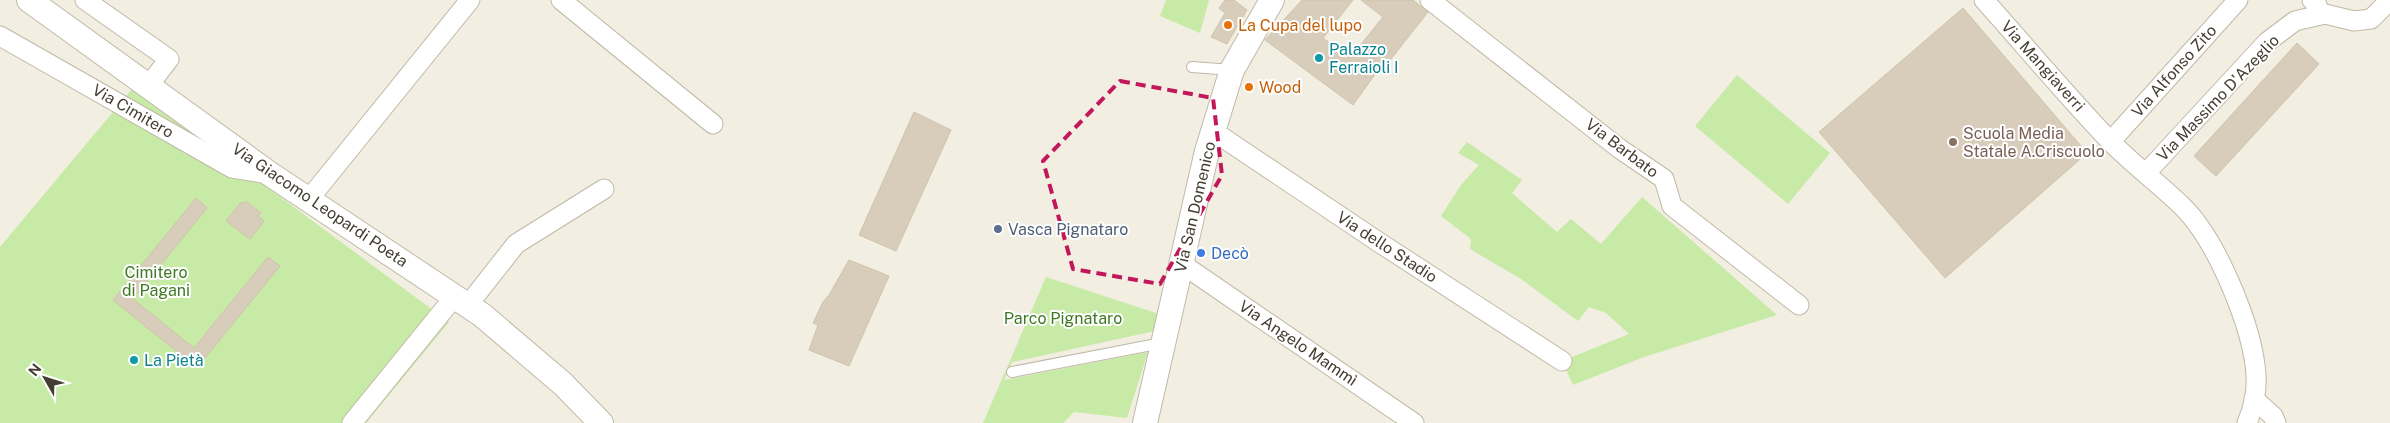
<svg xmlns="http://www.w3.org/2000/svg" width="2390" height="423" font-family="'Public Sans',sans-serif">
<rect width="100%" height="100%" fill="#f2eee2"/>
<g fill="#c8eaa7">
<polygon points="1166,0 1209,0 1200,33 1160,16"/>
<polygon points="1737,75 1830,153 1788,204 1695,126"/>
<polygon points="133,88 449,322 366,423 0,423 0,247"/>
<polygon points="1467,142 1522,180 1512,193 1557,232 1571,219 1601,244 1642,197 1777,315 1644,357 1573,385 1562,361 1629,334 1606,313 1589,307 1578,321 1521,279 1470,249 1471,239 1441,216 1461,185 1479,165 1458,153"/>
<polygon points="1046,277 1159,314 1155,331 1012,362 1004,380 1148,352 1127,418 1074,412 1063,423 983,423"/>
</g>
<g fill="#d7cdba" stroke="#d0c3aa">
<polygon points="1225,0 1234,0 1247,10 1227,44 1211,37 1225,13 1219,8"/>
<polygon points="1302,0 1353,0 1323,38 1350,58 1383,17 1361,0 1413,0 1428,12 1387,64 1384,62 1353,105 1265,40"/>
<polygon points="1963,8 2087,153 1945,278 1819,132"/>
<polygon points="2297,43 2319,64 2216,176 2194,156"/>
<polygon points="914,112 951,130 896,251 859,235"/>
<polygon points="196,198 207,208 133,299 194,348 268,257 280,266 197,368 113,300"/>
<polygon points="246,201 261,213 258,216 264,221 250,239 226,221 241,202 244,204"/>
<polygon points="849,260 889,276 849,366 809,350 818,325 813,323 823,302 829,295"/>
</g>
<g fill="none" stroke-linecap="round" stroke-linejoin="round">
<g stroke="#c1b9a7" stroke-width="12">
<g id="service">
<polyline points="1192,67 1232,70"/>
<polyline points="1012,372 1162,343"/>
</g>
</g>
<g stroke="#c1b9a7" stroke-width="21">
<g id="minor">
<polyline points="85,0 169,59 149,85"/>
<polyline points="561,0 713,124"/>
<polyline points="1430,0 1620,149 1664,179 1672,206 1799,305"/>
<path d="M1984 0C2026 47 2067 96 2110 141 2133 165 2160 184 2183 207 2217 241 2253 327 2256 375 2257 391 2253 409 2247 423"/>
<polyline points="2312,0 2317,5 2320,15"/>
<polyline points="0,36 232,168 269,174"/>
<polyline points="1213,131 1380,243 1562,361"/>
<polyline points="2111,141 2238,0"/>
<polyline points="2146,173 2267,42 2295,21 2325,14 2354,21 2371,19 2390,0"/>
<polyline points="309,199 470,0"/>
<polyline points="1182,264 1414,423"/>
<polyline points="468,305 516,244 604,189"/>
<polyline points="2254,399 2273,416 2276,423"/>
<polyline points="352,423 455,296"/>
</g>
</g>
<g stroke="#c1b9a7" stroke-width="26">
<g id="tertiary">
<polyline points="29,0 270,174 482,315 563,384 601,423"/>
<polyline points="1145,423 1207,151 1232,70 1272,0"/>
</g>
</g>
<use href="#service" stroke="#fff" stroke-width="10"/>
<use href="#minor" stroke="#fff" stroke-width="19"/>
<use href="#tertiary" stroke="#fff" stroke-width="24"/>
</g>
<path fill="none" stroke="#c2185b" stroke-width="4" stroke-dasharray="10 6" stroke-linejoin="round" d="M1120 81 1213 98 1222 175 1160 284 1073 269 1043 161Z"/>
<g fill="#e8710a" stroke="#fff" stroke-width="2">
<circle cx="1228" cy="25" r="5"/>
<circle cx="1249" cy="87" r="5"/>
</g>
<g fill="#0f9aa8" stroke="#fff" stroke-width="2">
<circle cx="1319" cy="58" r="5"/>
<circle cx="134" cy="360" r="5"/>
</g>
<circle fill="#8d6e63" stroke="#fff" stroke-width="2" cx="1953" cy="142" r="5"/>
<circle fill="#5c6f8a" stroke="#fff" stroke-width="2" cx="998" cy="229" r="5"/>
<circle fill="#3f7fe0" stroke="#fff" stroke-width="2" cx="1201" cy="253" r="5"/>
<g text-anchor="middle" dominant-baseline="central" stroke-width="4" stroke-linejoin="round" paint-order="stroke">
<g font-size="16" fill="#c56008" stroke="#fff" text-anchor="start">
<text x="1238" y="25">La Cupa del lupo</text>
<text x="1259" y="87">Wood</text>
</g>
<g font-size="16" fill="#0d838f" stroke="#fff" text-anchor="start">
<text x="1329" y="49">Palazzo<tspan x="1329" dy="18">Ferraioli I</tspan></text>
<text x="144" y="360">La Pietà</text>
</g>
<g font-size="16" fill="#443e32" stroke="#fff">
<text transform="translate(2043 66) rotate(48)">Via Mangiaverri</text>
<text transform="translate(2174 71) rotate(-48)">Via Alfonso Zito</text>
<text transform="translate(2218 98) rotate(-46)">Via Massimo D'Azeglio</text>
<text transform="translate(133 111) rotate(30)">Via Cimitero</text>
<text transform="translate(1622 148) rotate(37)">Via Barbato</text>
<text transform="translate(320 205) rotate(34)">Via Giacomo Leopardi Poeta</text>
<text transform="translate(1195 207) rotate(-77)">Via San Domenico</text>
<text transform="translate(1387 247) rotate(33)">Via dello Stadio</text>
<text transform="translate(1298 343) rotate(34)">Via Angelo Mammì</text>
</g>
<g font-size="16" fill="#785e54" stroke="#fff" text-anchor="start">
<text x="1963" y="133">Scuola Media<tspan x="1963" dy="18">Statale A.Criscuolo</tspan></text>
</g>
<g font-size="16" fill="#4e5e75" stroke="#fff" text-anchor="start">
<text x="1008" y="229">Vasca Pignataro</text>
</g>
<g font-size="16" fill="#366cbe" stroke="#fff" text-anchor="start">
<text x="1211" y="253">Decò</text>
</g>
<g font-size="16" fill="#3f7823" stroke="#fff">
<text x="156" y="272">Cimitero<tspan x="156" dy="18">di Pagani</tspan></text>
<text x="1063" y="318">Parco Pignataro</text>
</g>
</g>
<g transform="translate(45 378) rotate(309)" stroke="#ffffff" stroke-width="4" paint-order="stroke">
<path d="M0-4L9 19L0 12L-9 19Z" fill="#443e32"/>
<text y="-8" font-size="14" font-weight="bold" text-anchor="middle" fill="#443e32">N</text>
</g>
</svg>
